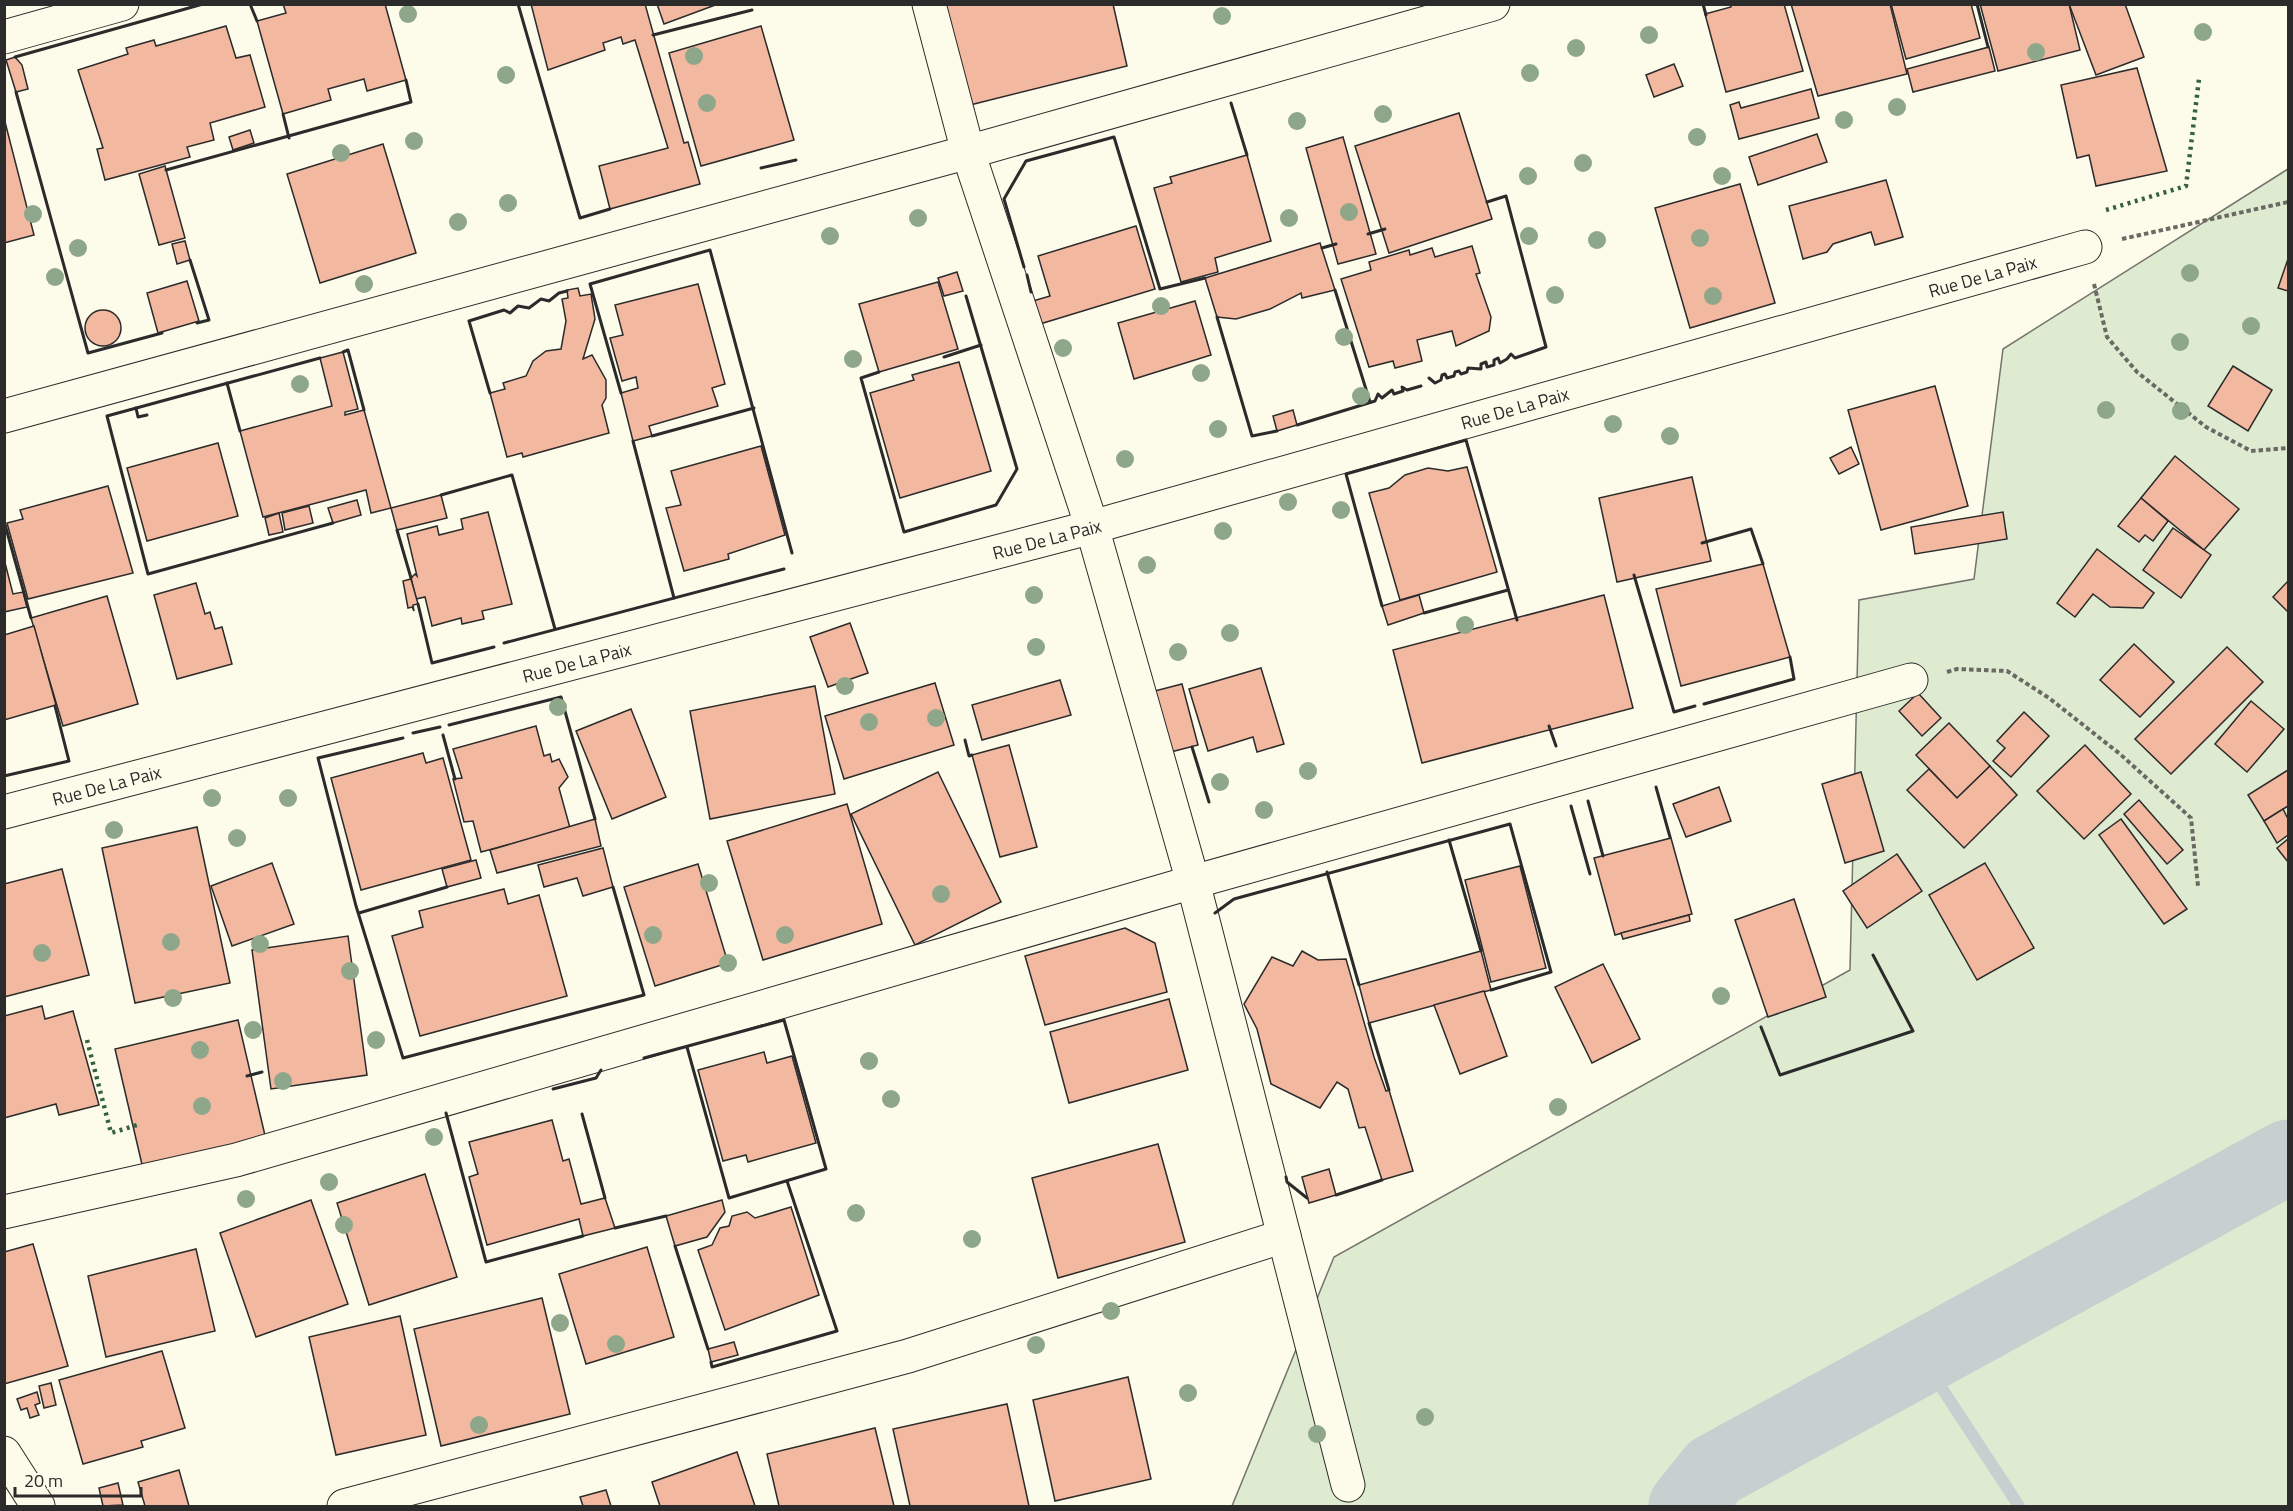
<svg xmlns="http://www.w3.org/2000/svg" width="2293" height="1511" font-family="'Titillium Web',sans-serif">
<rect width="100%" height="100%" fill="#fdfbea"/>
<polygon fill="#deebd1" stroke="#74746e" stroke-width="1.5" points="2288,169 2288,1506 1232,1506 1334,1257 1850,970 1859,600 1974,579 2003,349"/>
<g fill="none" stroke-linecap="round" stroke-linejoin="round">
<polyline stroke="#c7d0d0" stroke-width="12" points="1922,1358 2019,1506"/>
<polyline stroke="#c7d0d0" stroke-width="75" points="1686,1506 1714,1471 2288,1157"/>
</g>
<g fill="#f2b8a0" stroke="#2b2b2b" stroke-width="1.5">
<polygon points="385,4 406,80 367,91 364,79 328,89 331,100 283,114 257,21 286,13 283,4"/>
<polygon points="531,4 645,4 684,143 688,142 700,184 610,209 599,166 668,148 635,40 623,44 621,37 603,43 605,50 548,70"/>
<polygon points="657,4 718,4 664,24"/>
<polygon points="933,4 1113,4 1127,66 958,108"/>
<polygon points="1731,4 1784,4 1803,71 1726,92 1705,14 1731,7"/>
<polygon points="1791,4 1890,4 1907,74 1818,96"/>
<polygon points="1891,4 1971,4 1980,38 1906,59"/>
<polygon points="1980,4 2069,4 2080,50 1998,71"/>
<polygon points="2069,4 2125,4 2144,57 2096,75"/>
<polygon points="226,26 236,58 250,55 265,107 210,123 214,140 187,147 190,157 105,180 97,149 103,148 78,70 128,54 126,48 154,40 156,46"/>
<polygon points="761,26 794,140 701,166 669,53"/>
<polygon points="1989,47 1995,71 1913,92 1907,69"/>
<polygon points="15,57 22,65 28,89 16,92 6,60"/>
<polygon points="1674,64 1683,86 1654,97 1646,75"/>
<polygon points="2137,68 2167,171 2096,186 2089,155 2077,158 2061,85"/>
<polygon points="1811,89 1819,118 1739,139 1730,105 1739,102 1741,108"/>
<polygon points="1459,113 1492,219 1389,253 1355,146"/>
<polygon points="4,118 34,235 4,243"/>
<polygon points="250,130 254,143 233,150 229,137"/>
<polygon points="1817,134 1827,162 1758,185 1749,157"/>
<polygon points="1343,137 1376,254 1338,264 1306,148"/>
<polygon points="383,144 416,253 320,283 287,174"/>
<polygon points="1247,155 1271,241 1215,258 1218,272 1181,282 1154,188 1172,183 1170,177"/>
<polygon points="165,166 185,238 159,245 139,174"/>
<polygon points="1886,180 1903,237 1875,245 1871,232 1833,244 1827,252 1803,259 1789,206"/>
<polygon points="1740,184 1775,303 1690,328 1655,208"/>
<polygon points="1136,226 1155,289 1040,324 1033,301 1050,296 1038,256"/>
<polygon points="185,241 190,260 177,264 172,244"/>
<polygon points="1320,243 1335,290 1302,298 1301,293 1270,309 1236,319 1217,317 1205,278"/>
<polygon points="1472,246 1480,273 1476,274 1491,317 1489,331 1456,346 1452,331 1417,340 1422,361 1395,368 1393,361 1369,367 1341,279 1371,270 1369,262 1409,250 1410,255 1432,248 1435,257"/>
<polygon points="2288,259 2288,291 2278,288"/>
<polygon points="957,272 963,291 944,296 938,278"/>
<polygon points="187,281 199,321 158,333 147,293"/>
<polygon points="938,282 958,349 879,372 859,304"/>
<polygon points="698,284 725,384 712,388 718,406 649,426 652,436 633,441 621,393 638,388 636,377 622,381 610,338 623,335 615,305"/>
<polygon points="578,288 580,296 591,294 595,319 583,359 592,355 606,380 606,398 602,405 609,433 523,457 522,453 507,457 490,393 505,389 503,383 526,376 533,361 546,351 561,349 566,321 562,299 568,298 567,290"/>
<polygon points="1195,301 1211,355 1134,379 1118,323"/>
<circle cx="103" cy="328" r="18"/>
<polygon points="343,352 358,409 345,412 345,415 364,410 391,508 371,513 366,490 263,517 240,431 332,406 320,358"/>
<polygon points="959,362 991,471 900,498 870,393 914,380 912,375"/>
<polygon points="2233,366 2272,390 2248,431 2208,406"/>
<polygon points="1935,386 1968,506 1881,530 1848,410"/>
<polygon points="1293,410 1297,425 1277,431 1273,416"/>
<polygon points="218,443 238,516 147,541 127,468"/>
<polygon points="761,446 785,535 728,554 729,559 684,571 666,508 681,505 671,471"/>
<polygon points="1851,447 1859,464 1839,474 1830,458"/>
<polygon points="2175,456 2239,509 2204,550 2141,498"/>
<polygon points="1467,467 1497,572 1400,600 1369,493 1389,488 1405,475 1428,468 1448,471"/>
<polygon points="1692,477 1711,561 1617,582 1599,498"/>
<polygon points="108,486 133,573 28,599 7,523 23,519 20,510"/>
<polygon points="441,495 447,518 397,530 391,508"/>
<polygon points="2141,498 2168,521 2153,541 2145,535 2139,542 2118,526"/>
<polygon points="357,500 361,515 333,523 328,508"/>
<polygon points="309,506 313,523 285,530 282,513"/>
<polygon points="488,512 512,604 482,611 484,619 462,624 461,618 432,626 425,597 416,599 411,578 415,574 417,576 407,534 437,526 439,535 463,529 461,519"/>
<polygon points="2003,512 2007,539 1915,554 1911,527"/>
<polygon points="279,513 283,532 269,535 265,518"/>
<polygon points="2173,528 2211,555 2181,598 2143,570"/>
<polygon points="2097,549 2154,593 2143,608 2110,607 2093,594 2075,617 2057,603"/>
<polygon points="4,559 13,594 23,592 27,607 4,612"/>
<polygon points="1763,564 1790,657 1681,686 1656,589"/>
<polygon points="411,579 418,604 413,605 414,611 412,607 408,608 403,581"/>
<polygon points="2288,581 2288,612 2273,597"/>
<polygon points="196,583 205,614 210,612 215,629 222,627 232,664 177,679 154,595"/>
<polygon points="1419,595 1424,613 1388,625 1382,606"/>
<polygon points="1604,595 1633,708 1422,763 1393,650"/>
<polygon points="107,596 138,704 63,726 31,618"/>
<polygon points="850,623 868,673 828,687 810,637"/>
<polygon points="34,626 56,705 4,720 4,635"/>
<polygon points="2134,644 2174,682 2140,717 2100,680"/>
<polygon points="2227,647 2263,682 2171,774 2135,739"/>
<polygon points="1261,668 1284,744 1257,752 1253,737 1208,751 1189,689"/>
<polygon points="1060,680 1071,715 982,740 972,705"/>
<polygon points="935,683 954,745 844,779 825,716"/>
<polygon points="1182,684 1198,745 1163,754 1147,693"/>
<polygon points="815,686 835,794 710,819 690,711"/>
<polygon points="1918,693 1941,718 1922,736 1899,711"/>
<polygon points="2251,701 2284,729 2247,772 2215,744"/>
<polygon points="631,709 666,797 612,819 576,731"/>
<polygon points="2024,712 2049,736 2011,777 1993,761 2005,748 1997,741"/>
<polygon points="1949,723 1990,766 1957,798 1916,755"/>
<polygon points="536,726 544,756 550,754 552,762 559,759 568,777 559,788 570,828 481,852 473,821 464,822 453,779 462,778 453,749"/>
<polygon points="1009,745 1037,847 1000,857 972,755"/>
<polygon points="2085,745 2131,794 2084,839 2037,791"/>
<polygon points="423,753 426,763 443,758 471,860 361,890 331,778"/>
<polygon points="1990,766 2017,795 1964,848 1907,790 1929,769 1957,798"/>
<polygon points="2288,770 2288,806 2264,821 2248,795"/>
<polygon points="938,772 1001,902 915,945 851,814"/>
<polygon points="1861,772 1884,851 1845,863 1822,784"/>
<polygon points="1719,787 1731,821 1686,837 1673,804"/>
<polygon points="2139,800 2183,850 2167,864 2124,814"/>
<polygon points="847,804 882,924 763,960 727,841"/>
<polygon points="2283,809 2288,819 2288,835 2277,843 2264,821"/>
<polygon points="595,819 601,846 497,873 490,850"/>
<polygon points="2121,819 2187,909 2164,924 2099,835"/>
<polygon points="197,827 230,983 135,1003 102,848"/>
<polygon points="1671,838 1692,914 1615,935 1594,858"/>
<polygon points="2288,839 2288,862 2277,848"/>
<polygon points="603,848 613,887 583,896 577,878 544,887 538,865"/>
<polygon points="1897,854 1922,891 1867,928 1843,891"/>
<polygon points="476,860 481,878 447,887 442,869"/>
<polygon points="272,863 294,924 232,946 211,886"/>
<polygon points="1985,863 2034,948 1977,980 1929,895"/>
<polygon points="698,864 728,963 655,986 624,887"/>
<polygon points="1520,866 1546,968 1491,982 1465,880"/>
<polygon points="62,869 89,975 4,997 4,884"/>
<polygon points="504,889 508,904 539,895 567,996 420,1036 392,936 423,927 419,911"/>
<polygon points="1794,899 1826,997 1768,1017 1735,920"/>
<polygon points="1689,915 1690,921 1623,939 1621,933"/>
<polygon points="1125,928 1155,943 1167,992 1045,1025 1025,956"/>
<polygon points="348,936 367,1075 271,1089 252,950"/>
<polygon points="1302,951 1318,960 1346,959 1374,1057 1386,1091 1389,1090 1413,1171 1382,1180 1365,1127 1359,1128 1348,1089 1337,1082 1320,1108 1271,1084 1257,1029 1244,1004 1272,957 1293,966"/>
<polygon points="1481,951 1491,990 1369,1023 1359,985"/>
<polygon points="1603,964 1640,1039 1592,1063 1555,987"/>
<polygon points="1484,991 1507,1056 1460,1074 1434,1005"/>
<polygon points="1169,999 1188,1070 1069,1103 1050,1032"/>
<polygon points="42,1006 45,1019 73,1011 99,1105 59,1115 56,1104 4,1118 4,1016"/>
<polygon points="238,1020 267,1144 144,1173 115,1049"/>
<polygon points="764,1052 767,1063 792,1056 816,1143 748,1162 746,1155 723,1161 698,1070"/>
<polygon points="552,1120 563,1161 569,1159 581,1204 605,1198 615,1228 583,1236 579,1219 487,1245 469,1177 478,1174 469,1142"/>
<polygon points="1158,1144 1185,1242 1058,1278 1032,1178"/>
<polygon points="1329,1169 1336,1195 1309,1203 1302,1177"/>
<polygon points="425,1174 457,1277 369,1305 337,1203"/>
<polygon points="311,1200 348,1304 256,1337 220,1233"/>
<polygon points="722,1200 725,1212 707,1237 675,1246 666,1216"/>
<polygon points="791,1207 819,1295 725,1330 698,1250 712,1245 720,1228 729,1226 732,1216 747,1212 755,1218"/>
<polygon points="33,1244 68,1366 4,1384 4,1252"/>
<polygon points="647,1247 674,1337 586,1364 559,1274"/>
<polygon points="196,1249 215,1331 106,1357 88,1276"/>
<polygon points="542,1298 570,1414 441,1446 414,1329"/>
<polygon points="400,1316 426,1435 336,1455 309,1337"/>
<polygon points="734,1342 738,1355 711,1362 708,1349"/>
<polygon points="162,1351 185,1428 141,1441 143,1447 83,1464 59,1380"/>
<polygon points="1128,1377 1151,1479 1055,1501 1033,1400"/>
<polygon points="51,1383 56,1405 44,1408 39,1386"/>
<polygon points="37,1392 40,1403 35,1405 39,1415 30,1418 27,1408 21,1410 17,1399"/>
<polygon points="1007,1404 1029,1506 910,1506 893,1429"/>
<polygon points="875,1428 894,1506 779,1506 767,1454"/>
<polygon points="737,1452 755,1506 660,1506 652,1482"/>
<polygon points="179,1470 189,1506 145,1506 138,1482"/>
<polygon points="118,1483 123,1505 103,1506 99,1488"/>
<polygon points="606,1490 611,1506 583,1506 580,1497"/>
</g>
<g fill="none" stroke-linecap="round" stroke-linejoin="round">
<g stroke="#2b2b2b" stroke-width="35">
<g id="minor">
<polyline points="929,4 968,152 1092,527 1193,882 1348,1485"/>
<polyline points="4,37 122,4"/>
<polyline points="4,416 968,152 1493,4"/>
<path id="s1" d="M4 812 1092 527 2085 247"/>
<polyline points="4,1212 236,1160 1193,882 1911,680"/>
<polyline points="4,1453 38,1506"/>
<polyline points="344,1506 908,1356 1284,1236"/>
</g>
</g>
<g stroke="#6a6964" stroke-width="4" stroke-dasharray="4.5 3" stroke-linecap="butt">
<polyline points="2122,239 2288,202"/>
<polyline points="2094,284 2107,337 2137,372 2206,427 2251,451 2288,448"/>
<polyline points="1947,672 1957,669 2007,671 2049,698 2120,754 2191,818 2198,886"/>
</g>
<use href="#minor" stroke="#fdfbea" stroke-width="33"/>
<g stroke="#34623c" stroke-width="4.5" stroke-dasharray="3 4.5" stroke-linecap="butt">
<polyline points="2106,210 2186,186 2199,79"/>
<polyline points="87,1040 111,1133 137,1125"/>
</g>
<g stroke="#2b2b2b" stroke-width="3">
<polyline points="250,4 257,21"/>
<polyline points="518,4 580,218 610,209"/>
<polyline points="1703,4 1706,15"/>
<polyline points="1977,4 1988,47"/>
<polyline points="653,35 752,10"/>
<polyline points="15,57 203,4"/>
<polyline points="16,92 88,353 162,333"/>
<polyline points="1231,103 1247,155"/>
<polyline points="283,114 289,138"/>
<polyline points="761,168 796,160"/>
<polyline points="166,170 411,102 406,80"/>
<polyline points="1368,234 1385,229"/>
<polyline points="1322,248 1336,244"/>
<polyline points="190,260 209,320 197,323"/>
<polyline points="1024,267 1004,199 1026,161 1114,137 1160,289 1205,278"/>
<polyline points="1027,275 1031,292"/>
<polyline points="1335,290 1370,402"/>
<polyline points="1217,317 1252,436 1277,431"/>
<polyline points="343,352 348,350 364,410"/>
<polyline points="944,357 981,345"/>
<polyline points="320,358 107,416 148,574 333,523"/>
<polyline points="879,372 861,378 904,532 996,505 1017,469 966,296"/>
<polyline points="1429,378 1435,383 1441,380 1442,375 1445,374 1447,378 1454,376 1455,372 1459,371 1461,374 1467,372 1468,368 1481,369 1481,364 1486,362 1487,367 1494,365 1494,360 1498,358 1500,363 1507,359 1511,354 1515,358 1546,347 1506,196 1487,202"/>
<polyline points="227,383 240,431"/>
<polyline points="490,393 469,321 504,310 510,313 518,306 529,308 541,299 549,301 559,293 567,291"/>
<polyline points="621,393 590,284 710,250 792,553"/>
<polyline points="136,408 138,417 147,415"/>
<polyline points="1297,425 1375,401 1378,394 1382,398 1392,390 1394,394 1403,391 1402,387 1407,390 1421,386"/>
<polyline points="652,436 754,408"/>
<polyline points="633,441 674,598"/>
<polyline points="441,495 512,475 555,629"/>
<polyline points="4,521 31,618"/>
<polyline points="397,530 411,578"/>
<polyline points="1702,543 1751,529 1763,564"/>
<polyline points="1634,575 1674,712 1695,706"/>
<polyline points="418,604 432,663 494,647"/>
<polyline points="1382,606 1346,474 1466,440 1517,620"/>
<polyline points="1424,613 1508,590"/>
<polyline points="504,643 784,569"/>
<polyline points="1704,704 1794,679 1790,657"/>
<polyline points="449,725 561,697 595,819"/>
<polyline points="1549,726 1556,746"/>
<polyline points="413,733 440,727"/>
<polyline points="443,735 455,779"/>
<polyline points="403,738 318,758 356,906 403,1058 644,995 613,887"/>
<polyline points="965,740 969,756 972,755"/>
<polyline points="1192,747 1209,802"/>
<polyline points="4,776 69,761 55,706"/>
<polyline points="1656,787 1670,837"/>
<polyline points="1588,801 1603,856"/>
<polyline points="1571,806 1590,874"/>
<polyline points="1449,840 1481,951"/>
<polyline points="1327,872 1359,985"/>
<polyline points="359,913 447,887"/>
<polyline points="1215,913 1234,899 1510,824 1551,972 1491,990"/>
<polyline points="1369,1023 1389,1090"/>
<polyline points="1761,1027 1780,1075 1913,1031 1873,955"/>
<polyline points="644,1058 784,1020 826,1169 729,1198 687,1047"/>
<polyline points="247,1076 262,1072"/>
<polyline points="553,1089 596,1078 601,1070"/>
<polyline points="446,1113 486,1262 583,1236"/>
<polyline points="582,1114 605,1198"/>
<polyline points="1286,1177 1287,1182 1307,1198"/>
<polyline points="1336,1195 1382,1180"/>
<polyline points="615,1228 666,1216"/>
<polyline points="675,1246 708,1349"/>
<polyline points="711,1362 712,1367 837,1331 787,1181"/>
</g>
</g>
<g fill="#8ea78a">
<circle cx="408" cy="14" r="9"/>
<circle cx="1222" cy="16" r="9"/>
<circle cx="2203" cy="32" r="9"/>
<circle cx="1649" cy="35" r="9"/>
<circle cx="1576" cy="48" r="9"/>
<circle cx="2036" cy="52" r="9"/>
<circle cx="694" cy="56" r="9"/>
<circle cx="1530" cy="73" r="9"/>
<circle cx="506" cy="75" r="9"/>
<circle cx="707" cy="103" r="9"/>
<circle cx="1897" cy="107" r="9"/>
<circle cx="1383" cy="114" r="9"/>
<circle cx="1844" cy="120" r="9"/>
<circle cx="1297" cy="121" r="9"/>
<circle cx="1697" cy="137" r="9"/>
<circle cx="414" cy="141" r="9"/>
<circle cx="341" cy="153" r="9"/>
<circle cx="1583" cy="163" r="9"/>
<circle cx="1528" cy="176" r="9"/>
<circle cx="1722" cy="176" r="9"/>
<circle cx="508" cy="203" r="9"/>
<circle cx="1349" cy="212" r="9"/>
<circle cx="33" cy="214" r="9"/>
<circle cx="918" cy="218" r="9"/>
<circle cx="1289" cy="218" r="9"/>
<circle cx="458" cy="222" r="9"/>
<circle cx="830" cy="236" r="9"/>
<circle cx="1529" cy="236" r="9"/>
<circle cx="1700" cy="238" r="9"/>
<circle cx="1597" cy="240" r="9"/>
<circle cx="78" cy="248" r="9"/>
<circle cx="2190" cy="273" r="9"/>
<circle cx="55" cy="277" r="9"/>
<circle cx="364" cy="284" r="9"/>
<circle cx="1555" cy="295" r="9"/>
<circle cx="1713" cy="296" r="9"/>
<circle cx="1161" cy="306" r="9"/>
<circle cx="2251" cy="326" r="9"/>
<circle cx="1344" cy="337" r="9"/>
<circle cx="2180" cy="342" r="9"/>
<circle cx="1063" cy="348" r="9"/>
<circle cx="853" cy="359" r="9"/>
<circle cx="1201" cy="373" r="9"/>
<circle cx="300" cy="384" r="9"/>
<circle cx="1361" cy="396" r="9"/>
<circle cx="2106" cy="410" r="9"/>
<circle cx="2181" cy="411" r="9"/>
<circle cx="1613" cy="424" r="9"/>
<circle cx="1218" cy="429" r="9"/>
<circle cx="1670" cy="436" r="9"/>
<circle cx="1125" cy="459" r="9"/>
<circle cx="1288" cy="502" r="9"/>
<circle cx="1341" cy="510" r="9"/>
<circle cx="1223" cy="531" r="9"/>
<circle cx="1147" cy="565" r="9"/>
<circle cx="1034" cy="595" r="9"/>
<circle cx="1465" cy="625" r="9"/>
<circle cx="1230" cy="633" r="9"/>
<circle cx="1036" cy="647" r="9"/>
<circle cx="1178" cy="652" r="9"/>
<circle cx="845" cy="686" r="9"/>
<circle cx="558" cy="707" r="9"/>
<circle cx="936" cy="718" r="9"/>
<circle cx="869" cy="722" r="9"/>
<circle cx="1308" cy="771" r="9"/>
<circle cx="1220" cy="782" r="9"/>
<circle cx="212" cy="798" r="9"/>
<circle cx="288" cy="798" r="9"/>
<circle cx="1264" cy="810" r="9"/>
<circle cx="114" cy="830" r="9"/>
<circle cx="237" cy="838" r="9"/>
<circle cx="709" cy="883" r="9"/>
<circle cx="941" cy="894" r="9"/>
<circle cx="653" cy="935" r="9"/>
<circle cx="785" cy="935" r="9"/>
<circle cx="171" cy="942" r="9"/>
<circle cx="260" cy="944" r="9"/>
<circle cx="42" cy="953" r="9"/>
<circle cx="728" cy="963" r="9"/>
<circle cx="350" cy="971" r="9"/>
<circle cx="1721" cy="996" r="9"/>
<circle cx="173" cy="998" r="9"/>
<circle cx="253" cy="1030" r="9"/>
<circle cx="376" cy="1040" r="9"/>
<circle cx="200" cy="1050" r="9"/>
<circle cx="869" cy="1061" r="9"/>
<circle cx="283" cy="1081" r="9"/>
<circle cx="891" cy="1099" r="9"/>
<circle cx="202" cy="1106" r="9"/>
<circle cx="1558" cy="1107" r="9"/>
<circle cx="434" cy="1137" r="9"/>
<circle cx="329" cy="1182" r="9"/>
<circle cx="246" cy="1199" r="9"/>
<circle cx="856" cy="1213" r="9"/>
<circle cx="344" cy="1225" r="9"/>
<circle cx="972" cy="1239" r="9"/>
<circle cx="1111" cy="1311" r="9"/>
<circle cx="560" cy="1323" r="9"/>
<circle cx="616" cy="1344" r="9"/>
<circle cx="1036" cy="1345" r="9"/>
<circle cx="1188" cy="1393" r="9"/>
<circle cx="1425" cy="1417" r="9"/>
<circle cx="479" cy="1425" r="9"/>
<circle cx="1317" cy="1434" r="9"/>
</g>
<g text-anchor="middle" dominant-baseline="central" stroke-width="4.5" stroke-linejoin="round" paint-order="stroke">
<g font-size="18" fill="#2b2b2b" stroke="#fdfbea">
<text stroke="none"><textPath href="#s1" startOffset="2050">Rue De La Paix</textPath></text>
<text stroke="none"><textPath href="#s1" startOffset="1564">Rue De La Paix</textPath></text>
<text stroke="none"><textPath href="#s1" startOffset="1078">Rue De La Paix</textPath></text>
<text stroke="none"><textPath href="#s1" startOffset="592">Rue De La Paix</textPath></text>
<text stroke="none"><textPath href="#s1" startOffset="106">Rue De La Paix</textPath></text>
</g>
</g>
<rect width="2293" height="1511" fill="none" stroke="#2b2b2b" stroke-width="12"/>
<path d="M15 1487v9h126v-9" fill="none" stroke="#2b2b2b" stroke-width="3"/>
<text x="24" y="1487" font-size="18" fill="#2b2b2b" stroke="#fdfbea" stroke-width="4.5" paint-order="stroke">20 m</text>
</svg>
